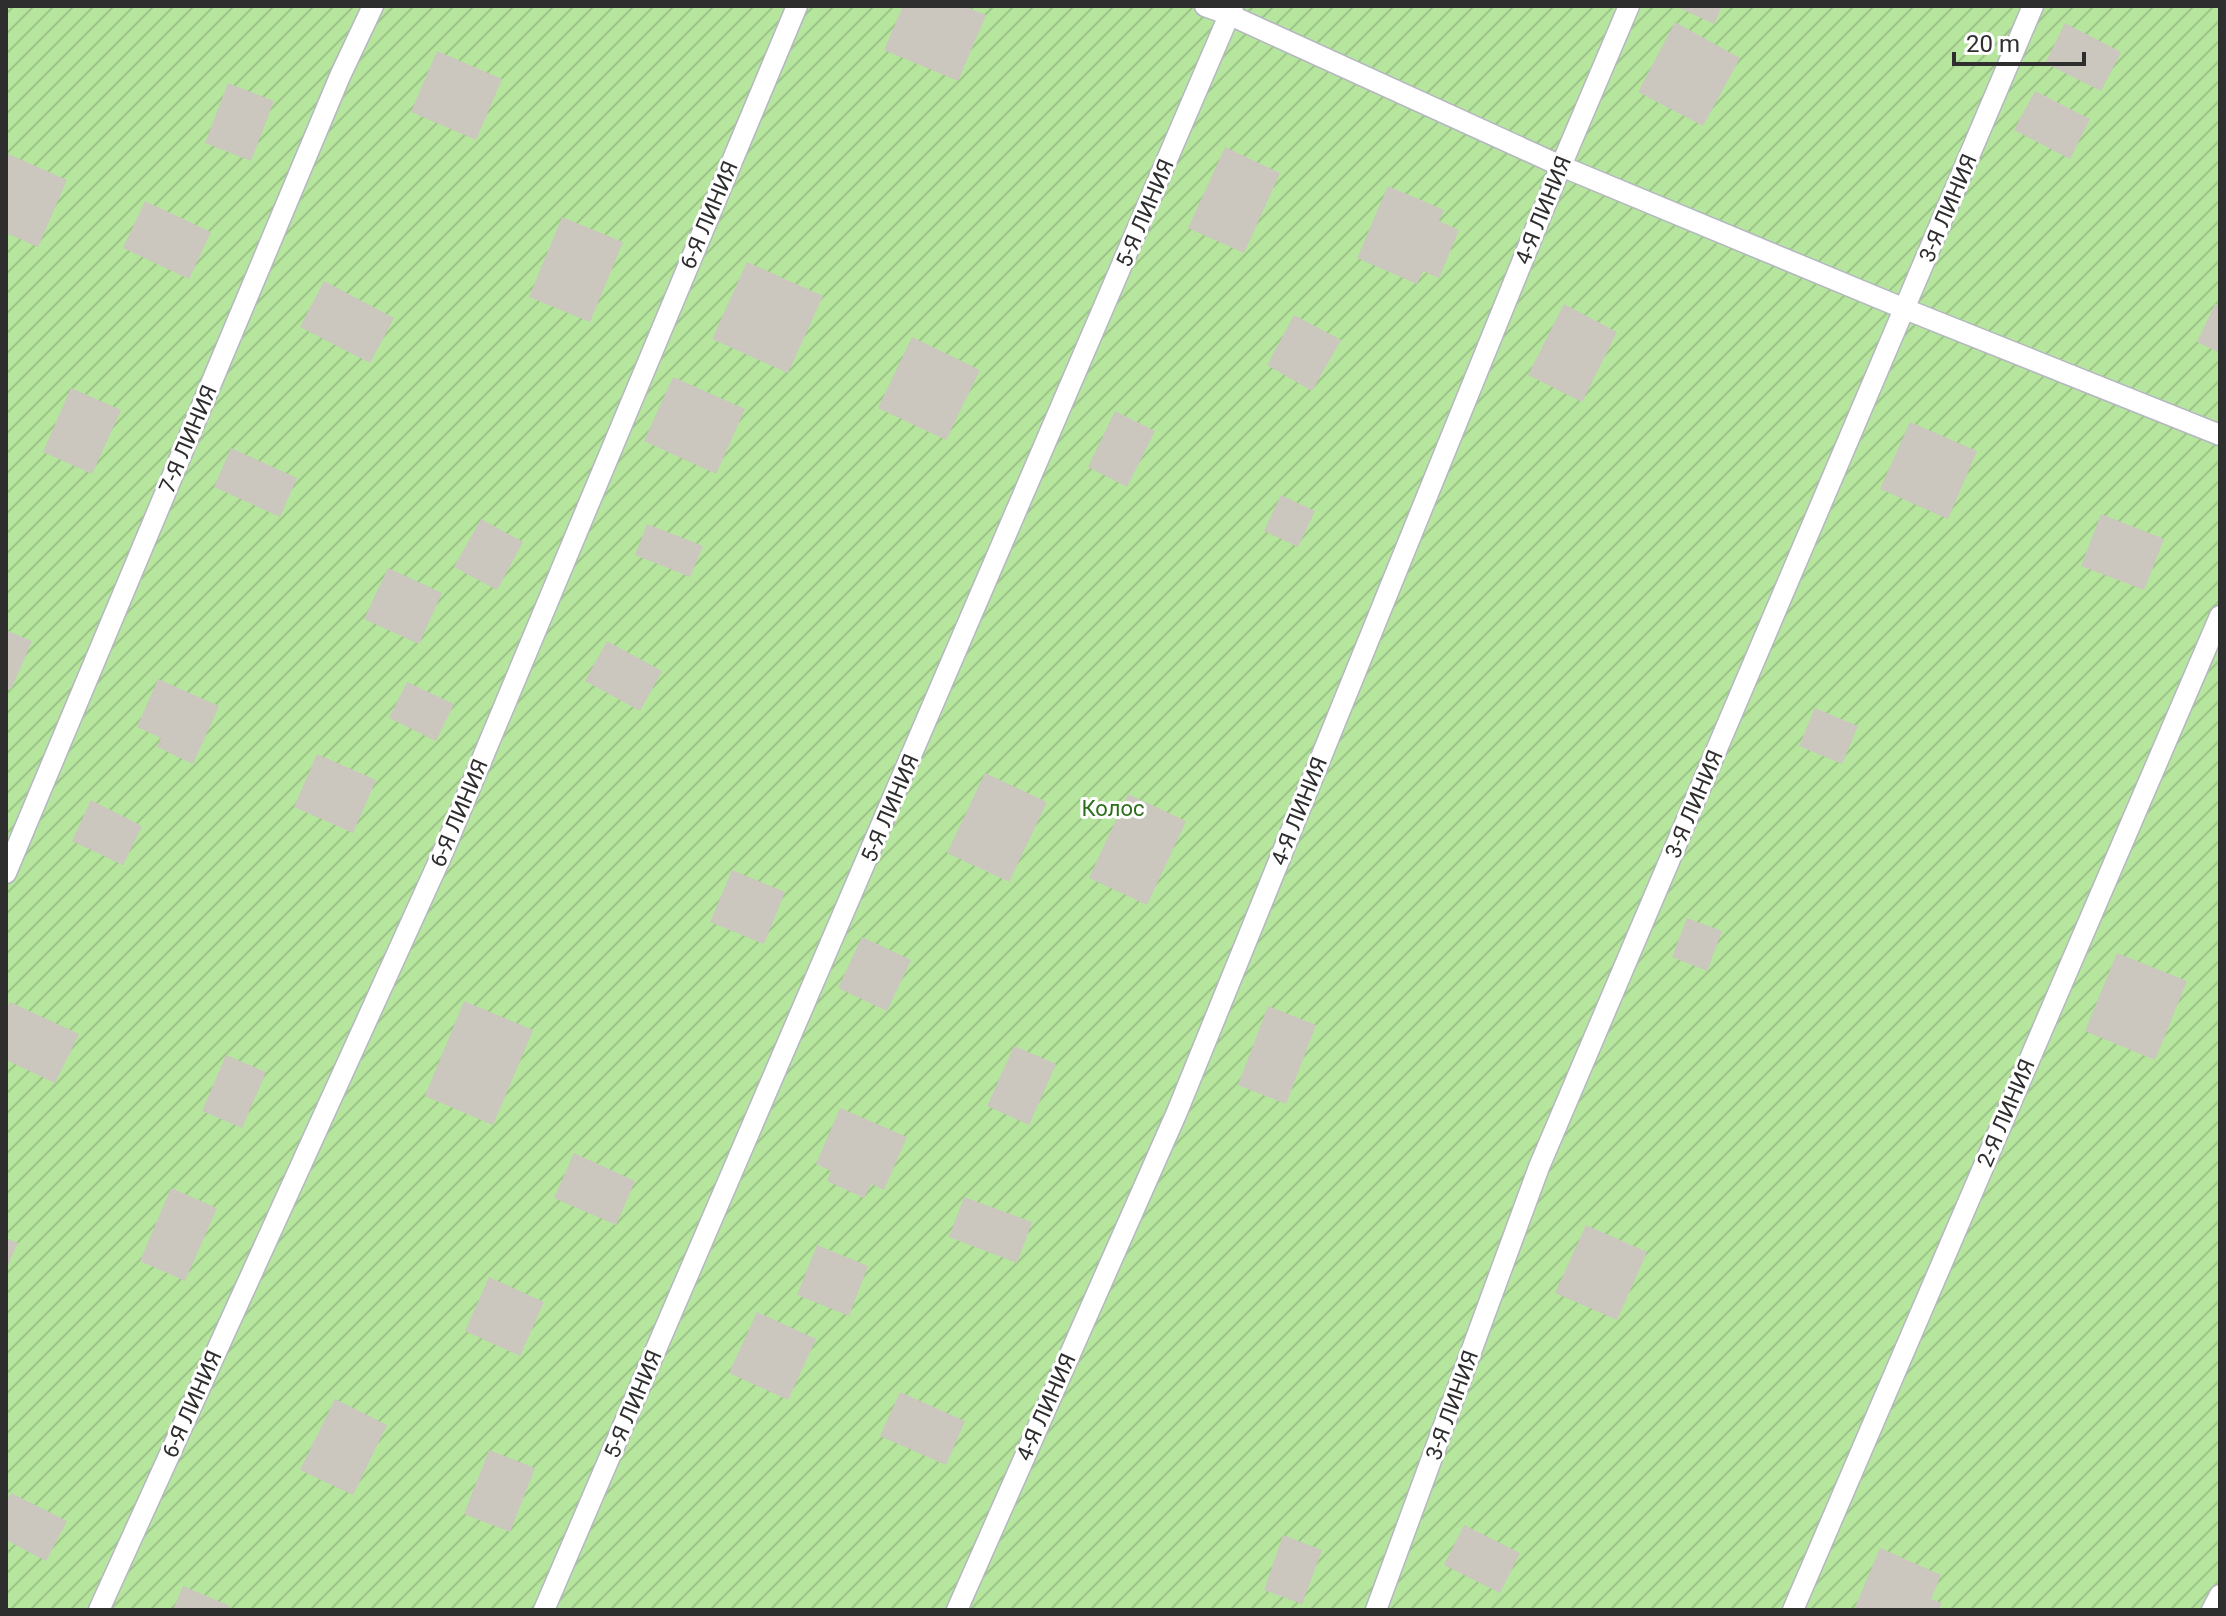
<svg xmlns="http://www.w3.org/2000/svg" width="2226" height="1616" font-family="Roboto,sans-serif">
<defs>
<pattern id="garden-furrows" width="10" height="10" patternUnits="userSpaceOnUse" patternTransform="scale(2)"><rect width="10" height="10" fill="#b6e59e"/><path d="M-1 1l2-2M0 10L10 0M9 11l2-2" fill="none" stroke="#9dc588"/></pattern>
</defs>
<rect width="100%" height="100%" fill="#efe9e1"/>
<rect fill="url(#garden-furrows)" x="6" y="6" width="2214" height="1604"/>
<g fill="#cbc7bf">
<polygon points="903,6 964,6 986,15 958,81 884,50"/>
<polygon points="1675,6 1722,6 1714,24"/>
<polygon points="1675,22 1740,58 1703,126 1638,92"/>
<polygon points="2065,23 2121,52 2101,91 2045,63"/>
<polygon points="437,51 502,79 476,140 411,112"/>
<polygon points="228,83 274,101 251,161 205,143"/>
<polygon points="2035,91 2090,119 2070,159 2014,130"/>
<polygon points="1225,147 1280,173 1244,253 1188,228"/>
<polygon points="6,153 67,180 38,247 6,233"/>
<polygon points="1388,186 1444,210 1439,221 1459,230 1439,278 1423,271 1417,284 1357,258"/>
<polygon points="145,201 211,232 189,279 123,248"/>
<polygon points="562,217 623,242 590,322 529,297"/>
<polygon points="747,262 823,296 788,373 712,339"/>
<polygon points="324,281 394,318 370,363 300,327"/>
<polygon points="1564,304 1617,332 1582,402 1528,375"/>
<polygon points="2215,304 2220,306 2220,353 2197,342"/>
<polygon points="1294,315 1341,340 1312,391 1267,365"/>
<polygon points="912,337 980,370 946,440 878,408"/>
<polygon points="673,377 745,409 716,474 644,441"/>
<polygon points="71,388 121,410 92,474 43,452"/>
<polygon points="1115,411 1155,431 1127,487 1088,467"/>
<polygon points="1910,422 1977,451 1948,519 1880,489"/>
<polygon points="231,448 297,478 280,517 214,487"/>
<polygon points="1281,495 1315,511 1298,547 1264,531"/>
<polygon points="2101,514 2164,539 2144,590 2081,566"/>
<polygon points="481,519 523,542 497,590 454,567"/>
<polygon points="647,524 703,546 690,577 635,555"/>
<polygon points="388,568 442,593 419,644 364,619"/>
<polygon points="6,630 32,641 11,690 6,688"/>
<polygon points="607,641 662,671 640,711 585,681"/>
<polygon points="158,679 219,706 193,764 157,747 161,738 137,727"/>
<polygon points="407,682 454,704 436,741 389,718"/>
<polygon points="1815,708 1858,726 1842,764 1799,746"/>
<polygon points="317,754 376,780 353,833 294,807"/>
<polygon points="985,773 1047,802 1009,882 947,853"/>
<polygon points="1128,794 1186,821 1147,905 1089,878"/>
<polygon points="91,800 142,826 123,865 72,841"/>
<polygon points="732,870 785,892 764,944 710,922"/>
<polygon points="1687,918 1722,931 1707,971 1672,957"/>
<polygon points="862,937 911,960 887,1011 838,988"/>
<polygon points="2117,953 2187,981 2155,1060 2085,1031"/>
<polygon points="464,1001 533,1030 493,1125 425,1096"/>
<polygon points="10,1002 79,1034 55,1083 6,1060 6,1010"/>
<polygon points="1268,1006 1316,1025 1286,1104 1238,1085"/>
<polygon points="1014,1046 1056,1064 1029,1125 987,1106"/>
<polygon points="226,1055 266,1072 242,1128 202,1111"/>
<polygon points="840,1108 907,1137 884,1190 871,1184 864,1198 827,1181 831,1171 816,1164"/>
<polygon points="574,1153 635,1181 616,1225 554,1198"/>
<polygon points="171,1188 217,1208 185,1281 140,1261"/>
<polygon points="964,1197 1032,1222 1017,1263 949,1237"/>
<polygon points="1586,1225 1647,1252 1617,1320 1555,1293"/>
<polygon points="6,1238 18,1243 6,1270"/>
<polygon points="817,1245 868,1266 849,1316 797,1295"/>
<polygon points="489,1277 544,1302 520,1356 465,1331"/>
<polygon points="757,1312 816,1339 788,1400 729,1373"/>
<polygon points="900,1392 965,1421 946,1465 880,1436"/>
<polygon points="335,1399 387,1425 353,1495 300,1470"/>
<polygon points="489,1450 535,1468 510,1532 464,1514"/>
<polygon points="11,1493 67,1521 46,1561 6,1540 6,1502"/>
<polygon points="1464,1525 1520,1553 1500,1593 1444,1565"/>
<polygon points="1283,1535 1322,1550 1302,1604 1264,1590"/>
<polygon points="1880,1548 1941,1575 1931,1599 1942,1603 1939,1610 1854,1610"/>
<polygon points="183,1586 230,1606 228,1610 173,1610"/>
</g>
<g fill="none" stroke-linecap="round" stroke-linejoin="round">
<g stroke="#b4b7c1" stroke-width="23">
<g id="lane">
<polyline points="1205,6 1230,15 1561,166 1905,309 2220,435"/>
<polyline points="6,873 340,76 373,6"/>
<polyline points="99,1610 444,850 797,6"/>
<polyline points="544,1610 1233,6"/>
<polyline points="957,1610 1177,1112 1561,166 1629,6"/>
<polyline points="1376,1610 1539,1167 2033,6"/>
<polyline points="1793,1610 2220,616"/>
<polyline points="2212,1610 2220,1595"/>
</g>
</g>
<use href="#lane" stroke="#fff" stroke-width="20"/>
</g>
<g text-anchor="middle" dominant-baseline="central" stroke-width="6" stroke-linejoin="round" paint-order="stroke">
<g font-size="22" fill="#2e2e2e" stroke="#fff">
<text transform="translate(1948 208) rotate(-67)">3-Я ЛИНИЯ</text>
<text transform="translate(1543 210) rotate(-68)">4-Я ЛИНИЯ</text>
<text transform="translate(1145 213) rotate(-67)">5-Я ЛИНИЯ</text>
<text transform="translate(709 215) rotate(-67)">6-Я ЛИНИЯ</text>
<text transform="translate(188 439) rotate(-67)">7-Я ЛИНИЯ</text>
<text transform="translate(1694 804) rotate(-67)">3-Я ЛИНИЯ</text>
<text transform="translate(890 808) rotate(-67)">5-Я ЛИНИЯ</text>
<text transform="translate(1299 811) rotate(-68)">4-Я ЛИНИЯ</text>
<text transform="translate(459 813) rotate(-67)">6-Я ЛИНИЯ</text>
<text transform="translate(2006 1113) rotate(-67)">2-Я ЛИНИЯ</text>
<text transform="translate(192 1404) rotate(-66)">6-Я ЛИНИЯ</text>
<text transform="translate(633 1404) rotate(-67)">5-Я ЛИНИЯ</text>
<text transform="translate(1452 1405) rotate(-70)">3-Я ЛИНИЯ</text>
<text transform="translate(1046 1407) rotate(-66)">4-Я ЛИНИЯ</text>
</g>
<g font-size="22" fill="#2c6e1b" stroke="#fff">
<text x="1113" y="808">Колос</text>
</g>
</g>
<rect width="2226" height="1616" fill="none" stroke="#2e2e2e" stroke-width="16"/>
<path d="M1954 52v12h130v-12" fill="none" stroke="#2e2e2e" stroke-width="4"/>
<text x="1966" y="52" font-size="24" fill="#2e2e2e" stroke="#ffffff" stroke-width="6" paint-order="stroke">20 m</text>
</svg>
